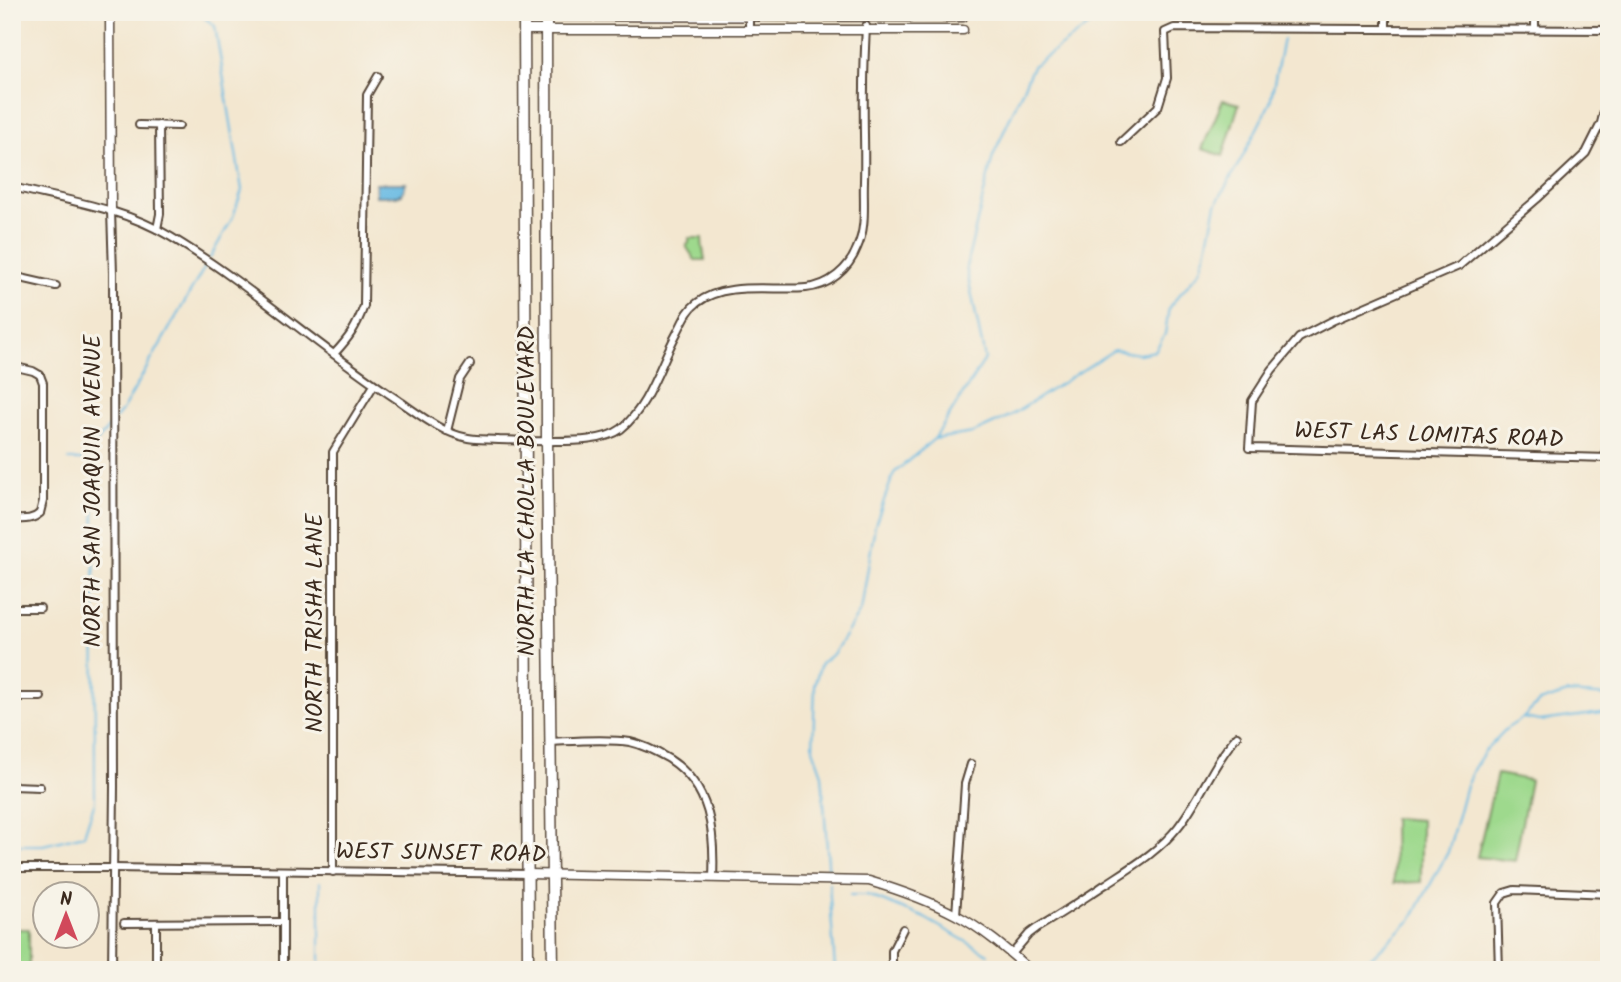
<svg xmlns="http://www.w3.org/2000/svg" width="1621" height="982" font-family="Kalam,sans-serif">
<rect width="100%" height="100%" fill="#f7f3e8"/>
<filter id="ink" filterUnits="userSpaceOnUse"><feTurbulence type="fractalNoise" baseFrequency=".0143" numOctaves="2"/><feDisplacementMap in="SourceGraphic" scale="14" xChannelSelector="R" yChannelSelector="G"/><feConvolveMatrix kernelMatrix="1 2 1 2 8 2 1 2 1" color-interpolation-filters="sRGB"/></filter>
<filter id="wash" filterUnits="userSpaceOnUse"><feTurbulence type="fractalNoise" baseFrequency=".00686" numOctaves="4" result="noise"/><feDisplacementMap in="SourceGraphic" scale="28" xChannelSelector="R" yChannelSelector="G"/><feGaussianBlur stdDeviation="1.57" result="paint"/><feColorMatrix in="noise" values="0 0 0 0 0 0 0 0 0 0 0 0 0 0 0 0 0 1.4 0 .05"/><feComposite in="paint" operator="in"/></filter>
<g filter="url(#wash)">
<rect width="100%" height="100%" fill="#f3e7d0"/>
<g fill="#9ed98d" stroke="#6c8256" stroke-width="2">
<polygon points="1223,100 1239,104 1223,156 1202,149"/>
<path d="M689 238H702C702 248 704 252 705 260H695L686 246 689 243Z"/>
<polygon points="1497,774 1530,780 1515,861 1477,857"/>
<polygon points="1393,818 1421,820 1421,882 1394,883"/>
<rect x="12" y="929" width="17" height="41"/>
</g>
<polygon fill="#68bae3" stroke="#527280" stroke-width="2" points="376,183 406,183 402,194 396,196 376,196"/>
<g fill="none" stroke-linecap="round" stroke-linejoin="round">
<g stroke="#68bae3" stroke-width="2">
<polyline points="197,12 215,26 242,190 233,217 210,258"/>
<polyline points="1284,14 1284,12"/>
<polyline points="116,418 122,411 207,263"/>
<polyline points="935,438 985,359 966,267 993,156 1033,66 1108,12"/>
<polyline points="69,460 89,460 93,466"/>
<polyline points="1523,718 1540,721 1609,712"/>
<polyline points="12,845 43,845 84,835 95,801 94,445 111,425"/>
<polyline points="829,878 822,774 813,749 815,683 821,663 834,653 861,610 875,525 894,473 934,439 973,433 1010,416 1114,350 1139,354 1155,351 1165,334 1169,307 1200,271 1206,253 1216,204 1243,156 1270,103 1283,39"/>
<polyline points="320,882 320,970"/>
<polyline points="829,883 835,970"/>
<polyline points="850,895 867,895 923,917 988,954"/>
<polyline points="1355,970 1360,968 1411,920 1448,852 1466,785 1474,768 1485,751 1506,729 1523,718 1539,702 1568,693 1609,696"/>
</g>
</g>
</g>
<g filter="url(#ink)">
<g fill="none" stroke-linecap="round" stroke-linejoin="round">
<g stroke="#574639" stroke-width="10">
<g id="minor">
<polyline points="749,12 749,25"/>
<polyline points="1386,29 1386,12"/>
<polyline points="1535,29 1535,12"/>
<polyline points="1609,91 1601,123 1586,153 1537,199 1459,266 1332,321 1299,338 1272,370 1252,401 1249,448 1609,458"/>
<polyline points="139,125 179,126"/>
<polyline points="1121,142 1158,107 1167,78 1165,32 1174,28 1609,30"/>
<path d="M12 187C65 200 124 208 171 237 251 285 320 349 398 400 420 415 442 433 468 438 478 440 489 439 499 440 517 440 536 442 555 441 574 441 605 441 621 429 649 406 660 364 677 333 683 322 687 310 697 303 725 281 772 291 806 288 829 286 849 269 857 248 867 227 863 203 864 181 865 150 863 119 864 88 864 67 865 47 866 26"/>
<polyline points="111,211 113,273 114,787 112,970"/>
<polyline points="157,229 160,214 159,125"/>
<polyline points="12,276 56,286"/>
<path d="M334 354C349 338 356 328 364 306L367 95 378 76"/>
<polyline points="12,366 33,371 40,375"/>
<polyline points="447,431 460,379 470,364"/>
<polyline points="1605,458 1609,419"/>
<polyline points="40,513 43,501 43,383 40,375"/>
<path d="M12 519C22 519 32 521 40 513"/>
<polyline points="12,608 40,608"/>
<polyline points="12,697 41,697"/>
<path d="M549 742C573 741 607 738 630 742 644 745 657 752 669 759 711 786 715 832 713 878"/>
<polyline points="12,786 40,787"/>
<polyline points="12,868 113,868 528,874"/>
<polyline points="283,871 283,970"/>
<polyline points="333,872 333,452 374,385"/>
<polyline points="956,915 965,784 971,764"/>
<polyline points="124,923 283,922"/>
<polyline points="156,923 156,970"/>
<path d="M1012 954 1029 934 1037 928C1061 914 1083 899 1106 884 1132 867 1158 852 1178 827 1201 798 1213 763 1237 736"/>
<polyline points="892,970 892,951 903,929"/>
<polyline points="1499,970 1497,903 1504,893 1514,890 1609,894"/>
</g>
</g>
<g stroke="#574639" stroke-width="11">
<g id="tertiary">
<polyline points="110,12 111,211"/>
<polyline points="524,16 963,17"/>
<polyline points="524,30 963,30"/>
<path d="M528 874 869 881C899 890 928 900 956 915 983 929 1007 950 1030 970"/>
</g>
</g>
<g stroke="#574639" stroke-width="13">
<g id="primary">
<polyline points="524,12 528,970"/>
<polyline points="546,12 547,441 553,970"/>
</g>
</g>
<use href="#minor" stroke="#fff" stroke-width="6"/>
<use href="#tertiary" stroke="#fff" stroke-width="8"/>
<use href="#primary" stroke="#fff" stroke-width="10"/>
</g>
</g>
<g text-anchor="middle" dominant-baseline="central" stroke-width="6" stroke-linejoin="round" paint-order="stroke">
<g font-size="23" fill="#3b2a1e" stroke="#f7f3e8">
<text transform="translate(1429 436) rotate(2)">WEST LAS LOMITAS ROAD</text>
<text transform="translate(94 491) rotate(-90)">NORTH SAN JOAQUIN AVENUE</text>
<text transform="translate(528 491) rotate(-90)">NORTH LA CHOLLA BOULEVARD</text>
<text transform="translate(316 623) rotate(-90)">NORTH TRISHA LANE</text>
<text transform="translate(441 854) rotate(1)">WEST SUNSET ROAD</text>
</g>
</g>
<rect width="1621" height="982" fill="none" stroke="#f7f3e8" stroke-width="42"/>
<g transform="translate(66 915)"><circle r="33" fill="#f7f3e8" stroke="#aca397" stroke-width="2"/>
<path d="M0-5L12 26L0 18L-12 26Z" fill="#d1495b"/>
<text y="-10" font-size="19" font-weight="bold" text-anchor="middle" fill="#3b2a1e">N</text>
</g>
</svg>
